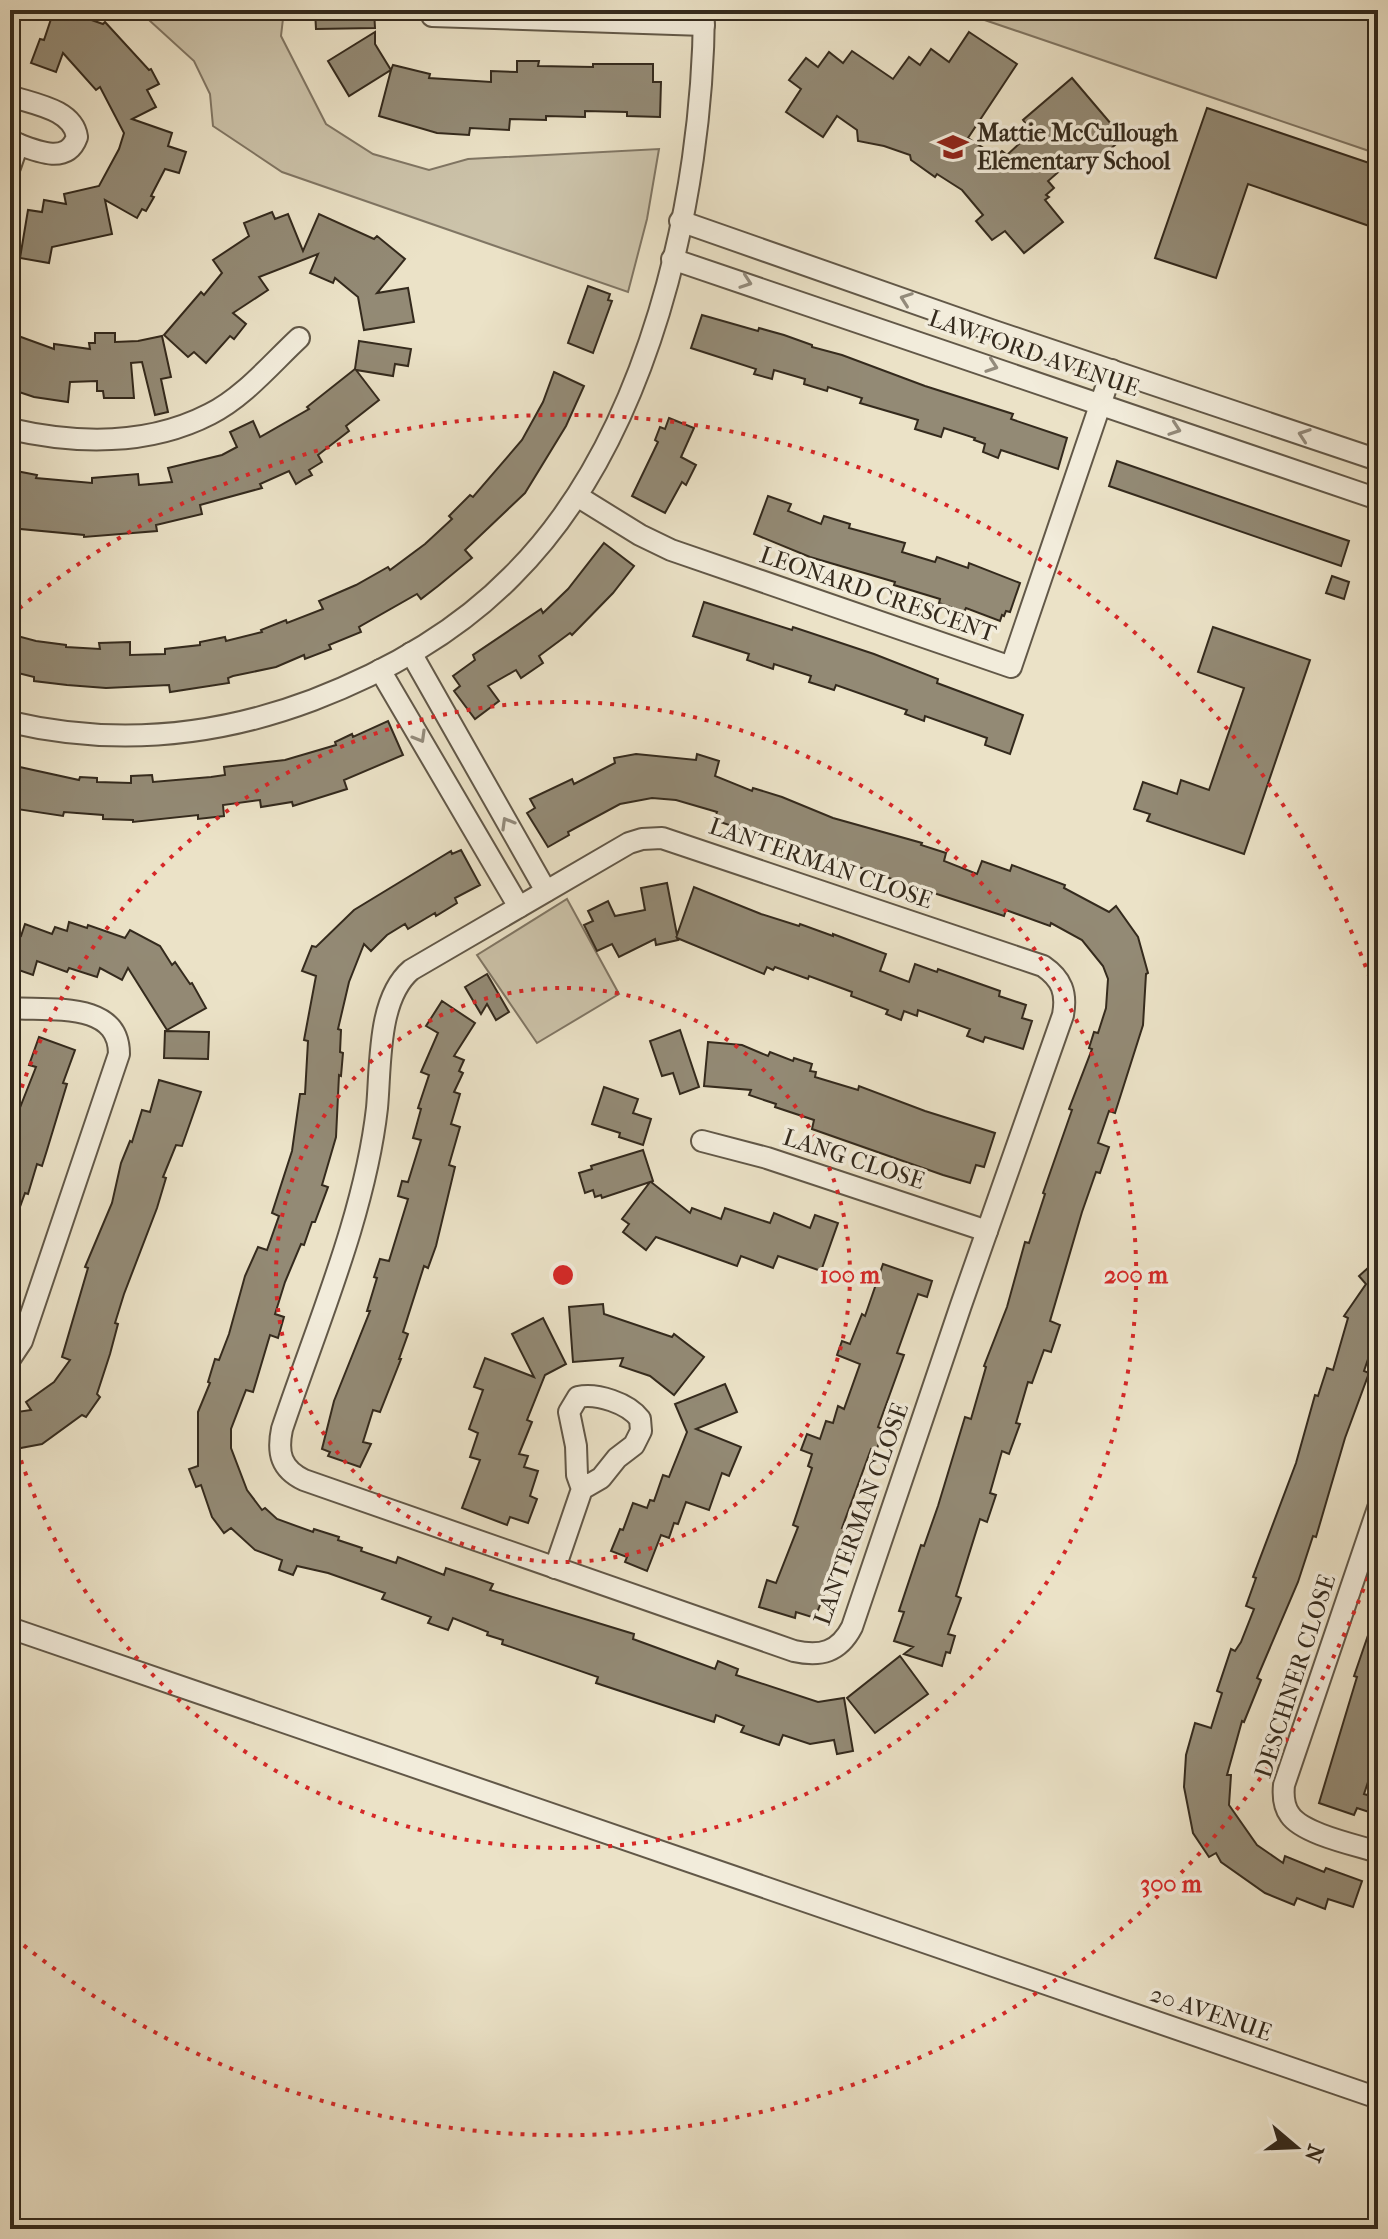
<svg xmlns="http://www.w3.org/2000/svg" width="1388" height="2239" font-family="'IM FELL French Canon',serif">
<rect width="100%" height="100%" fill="#ebe2c7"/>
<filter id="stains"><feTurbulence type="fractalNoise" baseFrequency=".0025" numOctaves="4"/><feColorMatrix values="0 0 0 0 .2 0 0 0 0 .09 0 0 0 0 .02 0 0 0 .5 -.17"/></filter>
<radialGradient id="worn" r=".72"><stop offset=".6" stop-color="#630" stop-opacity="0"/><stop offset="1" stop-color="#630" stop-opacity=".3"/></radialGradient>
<g fill="#ccc3aa" stroke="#807664" stroke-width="2">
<polygon points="138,10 284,10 281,36 326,124 373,154 429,170 468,159 659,149 647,219 628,292 282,172 213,126 210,94 194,61"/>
<polygon points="975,10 1378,10 1378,154 973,16"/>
<polygon points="567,899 619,994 537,1043 477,955"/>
</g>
<g fill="#938a75" stroke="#342a1d" stroke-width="2">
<polygon points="54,10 63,10 103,24 105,22 149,70 151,69 159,84 147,90 156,107 132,119 172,133 168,146 186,152 179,173 165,169 151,196 154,197 146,211 142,209 137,218 105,200 112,234 52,247 49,263 20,258 28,210 42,212 44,200 66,204 64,194 99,186 119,149 124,133 100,87 96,90 63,53 56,72 31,63 40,39 44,40"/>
<polygon points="315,10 374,10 375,28 316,29"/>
<polygon points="375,32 375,44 391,70 393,65 430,74 429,78 491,82 491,71 517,72 517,61 539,61 538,66 593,67 593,64 653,64 653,82 661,82 660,117 627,116 627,112 585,111 585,117 546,116 546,120 510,119 509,130 470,128 469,135 437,133 379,116 391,70 349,96 328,61"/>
<polygon points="969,32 1017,64 968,138 996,156 1002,151 1007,155 1032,132 1023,120 1072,78 1123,138 1090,167 1079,154 1048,181 1054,188 1046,195 1049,197 1045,200 1063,222 1024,253 1005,231 992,240 976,221 983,215 962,190 937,174 935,177 911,160 910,155 884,146 858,141 857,130 837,116 823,137 786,112 801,89 789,80 806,58 818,67 829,52 843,63 852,51 893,79 909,57 920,65 931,49 949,62"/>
<polygon points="1207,108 1378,166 1378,229 1248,184 1216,278 1155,258"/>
<polygon points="272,212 275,219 288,214 303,251 319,214 374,239 377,236 405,259 377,293 408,288 414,322 364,330 358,297 335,278 333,283 310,273 318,254 259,277 268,290 233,313 246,324 234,339 230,336 206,363 194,352 188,357 164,335 201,292 204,295 222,273 213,260 249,236 244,223"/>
<polygon points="588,286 610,294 608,300 612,301 593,353 568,343"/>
<polygon points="702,315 758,331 759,328 784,335 812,345 812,347 842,355 925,386 1013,414 1011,419 1067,438 1058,469 1001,450 998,458 983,452 985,444 974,440 975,438 944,428 941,437 915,429 918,420 860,403 862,398 828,387 827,391 804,384 805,379 774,370 772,379 754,374 756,369 691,348"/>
<polygon points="10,333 54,349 54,344 90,349 89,343 95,343 95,333 115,333 115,342 138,341 162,336 171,377 161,379 168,412 155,415 142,362 131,363 134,398 104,398 103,391 97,391 97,381 70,382 68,402 34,397 10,389"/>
<polygon points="359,341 411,349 408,366 395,364 393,376 356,370 379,400 346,426 349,431 318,455 322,462 309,470 312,475 304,479 296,484 289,471 260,484 262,488 200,505 202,514 156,525 157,531 84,537 84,535 10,528 10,488 12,488 16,471 37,475 36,478 92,483 92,478 138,474 139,485 172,482 168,468 222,455 237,447 230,432 253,421 260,437 309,409 307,407 355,369"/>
<polygon points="554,372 584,386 566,426 525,493 465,550 472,558 438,586 421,599 417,594 359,627 361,632 329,645 331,649 305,659 304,655 276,667 233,676 228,678 229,683 170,692 169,685 106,688 67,685 34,681 34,677 10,671 10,634 36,641 66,645 66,647 100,649 99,643 130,642 130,655 165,654 165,649 200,645 200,642 225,637 226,641 262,632 261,630 286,620 287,623 323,609 319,601 356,585 388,567 390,570 425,544 452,519 449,516 470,495 473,497 522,440 543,402"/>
<polygon points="669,418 694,428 681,457 696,465 686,485 682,482 665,513 632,496 658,442 655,440 660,427 665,429"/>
<polygon points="1117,461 1349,541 1341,566 1109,486"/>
<polygon points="768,496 791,504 788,511 821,524 824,516 850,524 849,528 905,543 902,552 935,562 937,557 968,568 969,563 1020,583 1010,612 1006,611 1004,616 1002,615 1000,621 966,608 964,612 939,603 940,599 894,585 895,582 810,557 754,534"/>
<polygon points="604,543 634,566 613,593 572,635 570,633 539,656 543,663 521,678 516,670 488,686 499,701 475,719 454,691 460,686 453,676 475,660 473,655 541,609 543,613 568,589"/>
<polygon points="1332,576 1349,582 1344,599 1326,593"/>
<polygon points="704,602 792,630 793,627 874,654 938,679 937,683 1023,715 1010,754 985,745 987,738 925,716 924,721 905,714 907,710 836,685 834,690 809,682 811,676 774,664 773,669 747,660 749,654 693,636"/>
<polygon points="1213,627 1310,660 1244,854 1147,821 1150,814 1134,809 1143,782 1177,794 1181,780 1209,790 1244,688 1198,672"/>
<polygon points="388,721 403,755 344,780 347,789 293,806 292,802 261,807 260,800 223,805 224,816 198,819 198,815 133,822 133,820 103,819 103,815 64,812 63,816 10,808 10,787 15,766 79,780 80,777 97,778 97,782 131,783 131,776 152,775 153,782 211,777 225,775 224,767 285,760 336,745 335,742 352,734 353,737"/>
<polygon points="636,754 696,760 697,754 719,761 715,776 752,791 753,788 782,797 833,818 922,843 921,845 946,853 944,861 977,874 982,861 1010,871 1012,865 1033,873 1065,885 1064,888 1109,912 1116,906 1138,937 1148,973 1146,974 1143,1025 1115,1113 1109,1111 1098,1143 1109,1147 1100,1173 1096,1172 1082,1212 1050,1321 1060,1325 1051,1352 1044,1350 1032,1383 1028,1382 1016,1423 1020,1424 1009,1454 1002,1451 990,1493 996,1495 987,1522 980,1519 956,1596 961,1598 948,1634 955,1636 950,1653 946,1652 942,1666 904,1654 913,1647 894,1641 904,1612 899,1611 921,1545 924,1546 938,1506 965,1417 971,1419 986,1367 984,1366 1007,1307 1025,1242 1029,1243 1045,1194 1043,1193 1072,1110 1069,1109 1092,1049 1089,1048 1094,1032 1098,1033 1106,1008 1108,979 1103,966 1082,940 1051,923 1050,926 1006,910 1004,916 900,882 793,843 792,849 770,842 771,839 714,820 717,812 676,800 652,798 620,804 568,832 569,835 548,847 527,813 535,808 530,799 572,779 574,784 615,763 614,758"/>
<polygon points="461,850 480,885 455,898 457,903 436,916 435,913 408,929 405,924 387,935 371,951 364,944 349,982 338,1029 341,1030 340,1052 343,1053 341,1076 339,1075 336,1137 322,1185 328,1187 315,1222 312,1222 304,1245 301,1244 285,1282 275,1314 284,1317 278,1338 270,1335 253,1392 246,1390 231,1429 231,1448 247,1490 262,1510 265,1508 277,1519 313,1532 314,1529 339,1537 338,1540 362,1548 361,1551 396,1563 398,1557 444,1575 446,1568 473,1577 493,1584 490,1590 634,1634 633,1639 715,1669 718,1661 738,1669 736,1675 818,1702 844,1698 853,1751 837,1754 834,1740 810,1744 783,1735 779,1745 741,1732 744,1726 716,1715 714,1722 596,1683 598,1677 502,1644 503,1640 487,1635 488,1632 453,1618 448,1630 428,1623 431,1617 382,1599 385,1593 328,1573 297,1566 293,1575 279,1570 282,1560 255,1550 231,1528 224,1533 212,1517 201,1485 196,1487 189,1469 198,1466 198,1412 210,1383 208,1382 215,1359 219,1360 229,1334 245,1276 258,1247 267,1250 279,1216 272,1213 292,1151 300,1094 305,1094 308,1041 304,1040 316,976 302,971 312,946 316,947 354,910 451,851 452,854"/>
<polygon points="667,883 677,935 694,887 761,914 799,926 800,924 833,936 833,934 886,954 880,971 909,982 915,964 937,972 938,969 1000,991 999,996 1026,1005 1022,1018 1032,1021 1023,1049 985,1037 983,1042 967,1036 970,1029 918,1010 917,1016 904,1011 901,1020 886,1014 888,1010 851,996 852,992 809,976 808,979 775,967 773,970 767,967 764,974 677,938 678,940 656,945 655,939 619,957 612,944 597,951 584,925 593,921 588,911 608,901 615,916 645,910 641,888"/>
<polygon points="69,922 87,928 88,925 125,938 130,930 160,946 172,965 175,962 190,984 192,983 206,1008 167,1030 128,968 122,980 100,968 97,977 69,968 67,972 37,961 33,975 10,967 10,932 21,936 25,924 52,934 55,927 67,931"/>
<polygon points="487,974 509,1012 496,1020 487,1004 481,1014 465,987"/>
<polygon points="442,1001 475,1023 454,1056 464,1060 459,1071 463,1073 454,1092 460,1094 451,1124 460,1127 449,1165 455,1167 436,1246 428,1268 424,1266 403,1332 408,1334 399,1359 401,1359 380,1412 373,1410 363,1442 371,1444 360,1467 328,1456 330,1452 322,1449 334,1401 370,1311 367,1311 377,1278 374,1277 380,1259 389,1261 408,1199 398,1196 402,1181 408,1182 421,1140 413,1138 421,1109 418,1108 429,1075 421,1072 438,1033 426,1026"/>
<polygon points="680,1030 699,1087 680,1094 673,1073 662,1076 650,1041"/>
<polygon points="165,1031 209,1032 208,1059 164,1058"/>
<polygon points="39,1037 75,1050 63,1083 67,1084 47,1150 42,1166 37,1164 28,1194 25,1193 12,1229 10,1133 36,1067 29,1065"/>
<polygon points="708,1042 742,1045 768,1056 770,1052 793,1061 794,1058 812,1064 810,1071 816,1072 815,1077 858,1090 859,1086 925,1111 995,1133 984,1167 976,1165 970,1183 943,1175 812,1129 814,1120 775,1107 776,1104 749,1095 751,1090 704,1086"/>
<polygon points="159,1080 201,1092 182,1146 176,1145 163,1177 166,1178 157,1208 124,1294 115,1323 118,1324 110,1354 97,1394 100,1397 86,1417 82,1415 42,1444 10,1450 10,1413 31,1410 26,1402 54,1382 70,1360 62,1357 88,1268 85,1267 112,1203 121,1163 130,1141 132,1142 142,1110 150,1112"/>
<polygon points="604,1087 638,1099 633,1113 651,1119 643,1145 619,1137 620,1133 592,1124"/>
<polygon points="643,1150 653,1181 651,1182 690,1213 692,1208 721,1219 725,1208 770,1223 774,1213 810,1228 815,1215 838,1223 821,1271 778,1256 773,1268 741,1256 737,1266 656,1237 646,1250 623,1232 629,1224 622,1219 650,1182 602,1198 601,1195 595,1197 593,1190 585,1193 579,1173 592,1169 591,1166"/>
<polygon points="1378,1259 1378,1330 1364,1371 1369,1373 1345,1438 1316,1537 1313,1536 1298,1582 1257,1678 1261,1680 1244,1722 1242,1721 1227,1775 1231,1775 1229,1805 1257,1845 1283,1863 1285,1856 1324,1872 1326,1868 1362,1881 1353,1907 1328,1899 1325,1909 1297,1898 1294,1905 1265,1893 1221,1862 1216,1853 1209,1857 1193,1833 1184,1787 1186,1755 1195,1723 1211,1728 1222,1693 1217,1691 1231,1649 1235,1651 1241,1642 1254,1609 1246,1606 1256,1578 1253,1577 1296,1463 1315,1395 1318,1396 1327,1368 1333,1370 1348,1318 1344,1316 1366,1284 1359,1276"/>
<polygon points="883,1264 932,1281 927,1297 918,1294 897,1353 904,1355 878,1427 884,1430 876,1451 871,1449 842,1528 849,1530 815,1618 796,1612 795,1618 759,1607 767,1580 776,1583 798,1527 793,1525 812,1468 808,1466 812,1454 801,1450 807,1434 820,1439 826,1421 833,1423 838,1406 844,1409 860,1364 837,1355 842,1341 850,1344 862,1314 865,1316"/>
<polygon points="603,1304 604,1314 672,1337 674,1334 704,1357 674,1395 650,1376 620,1366 623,1358 573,1362 569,1307"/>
<polygon points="543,1318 566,1364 545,1375 527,1420 532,1422 519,1454 528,1456 524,1467 538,1471 530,1496 537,1499 528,1523 510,1517 507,1525 462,1508 480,1460 470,1457 478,1433 469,1429 483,1390 474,1387 485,1358 534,1377 512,1334"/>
<polygon points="725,1384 737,1412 696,1429 741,1447 729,1476 722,1473 709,1510 686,1502 678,1524 674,1523 669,1538 661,1535 647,1571 625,1562 627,1557 611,1551 620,1529 623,1530 633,1503 647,1508 650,1500 654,1501 663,1475 669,1477 687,1432 675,1404"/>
<polygon points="1375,1615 1378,1615 1378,1752 1364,1794 1374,1797 1369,1812 1357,1808 1354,1815 1319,1803 1357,1677 1354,1676"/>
<polygon points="900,1656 928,1694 875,1733 847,1698"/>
</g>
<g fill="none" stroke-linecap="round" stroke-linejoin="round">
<g stroke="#625848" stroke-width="24">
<g id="minor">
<polyline points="432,16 704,25"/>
<path d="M10 96C33 104 73 109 77 137 66 167 32 149 10 141"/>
<polyline points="10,167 18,144"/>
<polyline points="680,221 991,330 1378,460"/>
<polyline points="672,259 1378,499"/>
<path d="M10 429C75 444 148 446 210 414 244 397 271 364 299 338"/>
<polyline points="577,496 640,535 671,550 1011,667 1112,370"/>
<polyline points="411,653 546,891"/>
<polyline points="380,670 519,907"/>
<path d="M10 722C112 746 215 737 313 700 386 672 457 632 512 576 649 440 703 198 704 10"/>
<path d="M662 838 1043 966C1062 979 1067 993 1063 1015L961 1305 852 1627C839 1652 821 1657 794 1651L304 1480C281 1469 277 1453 282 1429 316 1327 365 1215 377 1108 381 1066 377 999 411 970L629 843 642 839Z"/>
<path d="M10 1008C48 1011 119 1000 119 1054L22 1341 10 1359"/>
<polyline points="702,1141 767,1158 987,1231"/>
<path d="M1378 1508 1284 1785C1283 1795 1284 1807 1290 1815 1303 1834 1356 1845 1378 1852"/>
<path d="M555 1568 582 1489 601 1478 617 1458 634 1445 641 1431 640 1419C628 1403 597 1393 578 1397L569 1412 576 1446 577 1475 582 1489"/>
<polyline points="10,1628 1378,2098"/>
</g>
</g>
<use href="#minor" stroke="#f2ecdb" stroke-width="20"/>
</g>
<defs><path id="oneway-chevron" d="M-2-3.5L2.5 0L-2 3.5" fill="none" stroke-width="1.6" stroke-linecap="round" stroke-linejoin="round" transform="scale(2)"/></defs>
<g stroke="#938b7c">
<use href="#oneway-chevron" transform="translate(746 282) rotate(19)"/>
<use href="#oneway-chevron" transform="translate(906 299) rotate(-160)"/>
<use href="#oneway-chevron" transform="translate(992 366) rotate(19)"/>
<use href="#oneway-chevron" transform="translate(1175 429) rotate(19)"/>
<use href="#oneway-chevron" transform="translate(1304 435) rotate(-161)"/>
<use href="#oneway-chevron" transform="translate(420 737) rotate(60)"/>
<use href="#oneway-chevron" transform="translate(507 823) rotate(-120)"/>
</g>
<g fill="none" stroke="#d62828" stroke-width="4" stroke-dasharray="4 8">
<circle cx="563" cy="1275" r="287"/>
<path d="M11 1122A573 573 0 1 1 11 1428"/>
<path d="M1376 1555A860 860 0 0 1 10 1934M10 616A860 860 0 0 1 1376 995"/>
</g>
<defs>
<g id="school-bare" transform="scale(2.4)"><path d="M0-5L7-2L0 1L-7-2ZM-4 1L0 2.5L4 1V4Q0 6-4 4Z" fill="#8f2418" stroke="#f2ecdb" stroke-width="2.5" paint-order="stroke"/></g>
</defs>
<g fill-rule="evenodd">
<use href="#school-bare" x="953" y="147"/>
</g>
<g text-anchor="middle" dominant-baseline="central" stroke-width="7" stroke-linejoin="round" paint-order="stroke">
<g font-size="24" font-weight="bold" fill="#342a1d" stroke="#f2ecdb" text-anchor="start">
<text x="977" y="133">Mattie McCullough<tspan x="977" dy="28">Elementary School</tspan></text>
</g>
<g font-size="24" fill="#342a1d" stroke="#f2ecdb">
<text transform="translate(1034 353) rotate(19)">LAWFORD AVENUE</text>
<text transform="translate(878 594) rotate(19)">LEONARD CRESCENT</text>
<text transform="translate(821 863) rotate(19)">LANTERMAN CLOSE</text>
<text transform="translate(854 1159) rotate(18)">LANG CLOSE</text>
<text transform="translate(861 1514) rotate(-70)">LANTERMAN CLOSE</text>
<text transform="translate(1295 1676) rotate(-72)">DESCHNER CLOSE</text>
<text transform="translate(1211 2013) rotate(19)">20 AVENUE</text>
</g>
</g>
<circle cx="563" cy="1275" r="12" fill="#d62828" stroke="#f2ecdb" stroke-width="4"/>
<g font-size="24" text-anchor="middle" font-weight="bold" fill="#d62828" stroke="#f2ecdb" stroke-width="7" stroke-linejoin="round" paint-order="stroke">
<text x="850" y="1283">100 m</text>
<text x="1136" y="1283">200 m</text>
<text x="1171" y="1892">300 m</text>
</g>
<rect width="1388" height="2239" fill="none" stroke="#ebe2c7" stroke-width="40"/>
<rect x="12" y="12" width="1364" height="2215" fill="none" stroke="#342a1d" stroke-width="4"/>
<rect x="20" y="20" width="1348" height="2199" fill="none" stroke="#342a1d" stroke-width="2"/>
<g transform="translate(1296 2147) rotate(109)" stroke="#f2ecdb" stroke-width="6" paint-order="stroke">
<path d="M0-6L14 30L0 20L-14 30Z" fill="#342a1d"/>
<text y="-12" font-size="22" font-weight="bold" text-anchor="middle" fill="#342a1d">N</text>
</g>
<rect width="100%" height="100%" filter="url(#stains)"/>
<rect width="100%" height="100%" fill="url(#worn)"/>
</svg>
